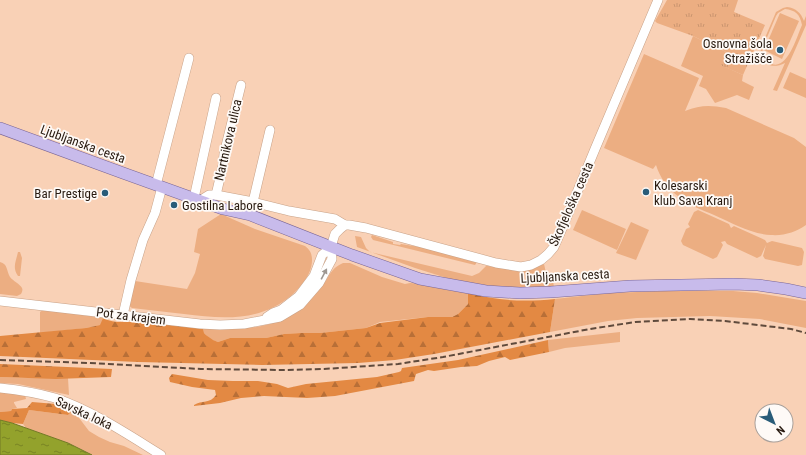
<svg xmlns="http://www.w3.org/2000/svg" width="806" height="455" font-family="'Roboto Condensed',sans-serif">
<defs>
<pattern id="forest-firs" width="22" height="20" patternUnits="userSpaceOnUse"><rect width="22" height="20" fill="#e38943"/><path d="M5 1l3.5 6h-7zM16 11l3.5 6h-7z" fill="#b86f37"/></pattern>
<pattern id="park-tufts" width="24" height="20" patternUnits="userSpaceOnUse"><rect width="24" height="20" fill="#ecae82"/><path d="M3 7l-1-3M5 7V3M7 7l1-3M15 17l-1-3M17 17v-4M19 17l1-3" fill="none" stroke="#ca956f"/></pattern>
<pattern id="water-ripples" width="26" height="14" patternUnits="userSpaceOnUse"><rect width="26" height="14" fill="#93a22c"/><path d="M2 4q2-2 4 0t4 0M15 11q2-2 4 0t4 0" fill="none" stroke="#788324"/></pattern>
</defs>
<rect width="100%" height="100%" fill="#f9d1b6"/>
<g fill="#ecae82" fill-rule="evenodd">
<path d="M787 7C796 8 801 13 804 21L806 16V25L777 91 773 90 785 63C771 70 759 64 761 47L776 12 783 8ZM785 9C795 10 800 14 802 25 797 36 786 77 767 61 762 57 762 52 763 47L776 16 778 13Z"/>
<polygon points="780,13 799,21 782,59 764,50"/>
<polygon points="693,36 726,52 721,65 743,75 742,81 754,87 749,100 737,95 715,103 706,89 699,86 703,76 681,66"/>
<path d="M644 54 699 78 685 111C700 105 710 105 726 108L794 138 806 147V225C796 232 784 236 771 235 751 234 732 223 714 215 702 210 689 205 679 197 668 189 660 178 656 165L653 169 604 148Z"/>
<polygon points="790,72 806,79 806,98 783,88"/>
<polygon points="582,210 626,229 617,250 573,230"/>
<polygon points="698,210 729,224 731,228 734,226 765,240 767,243 772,241 802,248 804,252 802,265 798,266 765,259 763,256 766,245 761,256 757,258 727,244 725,241 721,242 723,245 717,257 713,259 683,245 681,241 686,229 690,227 688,224 694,212"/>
<path d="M221 214 255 229 305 246C306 247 308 248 309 250 314 256 312 267 309 273 305 282 299 288 292 295 260 322 223 319 184 314 166 312 149 310 132 308L128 305 135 281 187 289 195 273 200 254 194 252 198 229Z"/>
<polygon points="631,222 649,230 636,260 616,253"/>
<polygon points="372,235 393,242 393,244 400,245 401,244 426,248 477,262 475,265 373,240 371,237"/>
<polygon points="355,236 361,237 366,248 370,252 472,276 479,273 486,266 488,266 517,271 530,269 544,264 547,277 553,281 554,287 510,288 476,284 450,279 415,268 357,247"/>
<path d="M18 252H20L22 258 20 276H18C12 268 16 261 18 252Z"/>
<path d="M0 262C8 264 6 270 10 277 13 281 20 284 22 288 23 290 22 292 21 294L17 296 0 294Z"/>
<path d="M343 263H350L382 277 405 284 410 283 422 284 448 290 468 293V304L458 314 452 317H428L380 322 366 328 320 333H301L284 334 266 338H230L218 342 212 340 206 335 204 333 203 328H246L257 327 270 324 278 320 320 288C330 278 329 269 343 263Z"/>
<polygon points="665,291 733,291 757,293 806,301 806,328 760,319 710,316 637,318 608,321 550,332 555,299 609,293"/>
<polygon points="43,310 97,317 103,318 101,325 86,328 40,333 40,312"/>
<polygon points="620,332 620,342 565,348 549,352 548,340"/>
<polygon points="0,377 29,378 68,378 69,395 18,384 0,383"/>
<polygon points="0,392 25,395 26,399 14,402 14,403 17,408 12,409 11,411 0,412"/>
<polygon points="29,410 68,415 73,410 89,431 99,437 110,442 124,446 143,455 92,455 68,443 26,428 23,424"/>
</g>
<g fill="url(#forest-firs)">
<path d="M468 293C498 301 525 302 555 299L550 332 434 354 395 360 358 363 262 365 138 362 0 356V336L86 328 100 325 103 318C118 326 133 319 149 323L203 328 204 333 206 335 213 340 218 342 230 338H266L284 334 301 333H320L366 328 380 323 428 317H452L458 314 468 304Z"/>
<path d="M548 340 549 352 510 360 505 357 489 361 477 366 461 367 434 371 428 370 416 374 414 381 335 396 307 398 264 396 241 398 220 403 194 406V405C202 400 210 404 216 395L215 390 192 387 170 382 169 378 172 374 208 380 233 381H258L277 384 288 388 306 384 377 377 399 372 401 371 402 368 458 360Z"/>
<polygon points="0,364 112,369 111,377 56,379 0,377"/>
<polygon points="32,402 56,404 73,410 68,415 29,410 23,424 12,423 0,420 0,412 11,411 12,409 27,408"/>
</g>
<polygon fill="url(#park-tufts)" points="667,0 738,0 734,12 765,25 743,75 720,65 726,52 693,36 657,23 655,21"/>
<polygon fill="url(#water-ripples)" stroke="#737924" points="0,420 12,423 68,443 92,455 0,455"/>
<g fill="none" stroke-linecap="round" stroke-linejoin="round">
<g stroke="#c8a288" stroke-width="10">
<g id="minor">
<polyline points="156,185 189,58"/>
<polyline points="216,195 223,165 224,154 241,85"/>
<polyline points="194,198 216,98"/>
<polyline points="201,200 209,195 216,195 253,202 289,211 335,219 345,225"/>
<polyline points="253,202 270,130"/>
<polyline points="0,301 200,324 220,325 244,324 280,317 300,305 319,283 332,259 331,247 334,237 335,234 340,229 345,225 349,225 366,228 496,263 521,267 531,265 541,260 548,254 554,247 561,231 595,149 658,0"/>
<polyline points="123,315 131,280 143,240 155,213 162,187"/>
<polyline points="267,317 273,313 281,310 299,296 314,276 322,255 331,247"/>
<path d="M0 388C19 390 37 393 55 398 93 411 127 434 161 455"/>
</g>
</g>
<g stroke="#796596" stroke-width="12">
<polyline id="major" points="0,128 123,173 223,209 250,215 352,255 420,279 486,291 520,293 551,292 630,286 733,284 758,285 786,289 806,293"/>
</g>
<use href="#minor" stroke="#fff" stroke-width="9"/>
<use href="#major" stroke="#c8bbeb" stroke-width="11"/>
<polyline stroke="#5f4a3c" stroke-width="2" stroke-dasharray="6 3" stroke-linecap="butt" points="0,360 89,363 201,369 284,370 324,369 398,364 443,357 590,329 635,322 690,319 725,321 791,329 806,333"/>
</g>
<defs><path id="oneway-solid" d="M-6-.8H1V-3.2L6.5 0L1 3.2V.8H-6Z"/></defs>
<use fill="#9e9893" href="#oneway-solid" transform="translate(324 274) rotate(-62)"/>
<g fill="#295c79" stroke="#fefaf7" stroke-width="1.5">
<circle cx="780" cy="50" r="4"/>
<circle cx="646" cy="192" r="4"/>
<circle cx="105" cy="193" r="4"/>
<circle cx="174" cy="205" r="4"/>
</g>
<g text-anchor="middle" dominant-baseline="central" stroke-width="3.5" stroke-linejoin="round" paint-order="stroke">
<g font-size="13" fill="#281a10" stroke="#fefaf7" text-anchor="end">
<text x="772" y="43">Osnovna šola<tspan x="772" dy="15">Stražišče</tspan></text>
<text x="654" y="185" text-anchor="start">Kolesarski<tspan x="654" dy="15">klub Sava Kranj</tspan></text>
<text x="97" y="193">Bar Prestige</text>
<text x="182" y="205" text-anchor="start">Gostilna Labore</text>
</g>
<g font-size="13" fill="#281a10" stroke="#fefaf7">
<text transform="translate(228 140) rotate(-77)">Nartnikova ulica</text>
<text transform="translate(83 144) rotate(20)">Ljubljanska cesta</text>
<text transform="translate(571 204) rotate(-66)">Škofjeloška cesta</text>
<text transform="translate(565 276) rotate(-3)">Ljubljanska cesta</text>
<text transform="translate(131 316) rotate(7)">Pot za krajem</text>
<text transform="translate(84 413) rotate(25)">Savska loka</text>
</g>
</g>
<g transform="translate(774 423) rotate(138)"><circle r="19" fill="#fefaf7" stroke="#a8a09b"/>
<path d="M0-3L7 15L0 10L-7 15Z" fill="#295c79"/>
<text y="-6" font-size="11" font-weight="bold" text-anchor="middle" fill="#281a10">N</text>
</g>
</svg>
